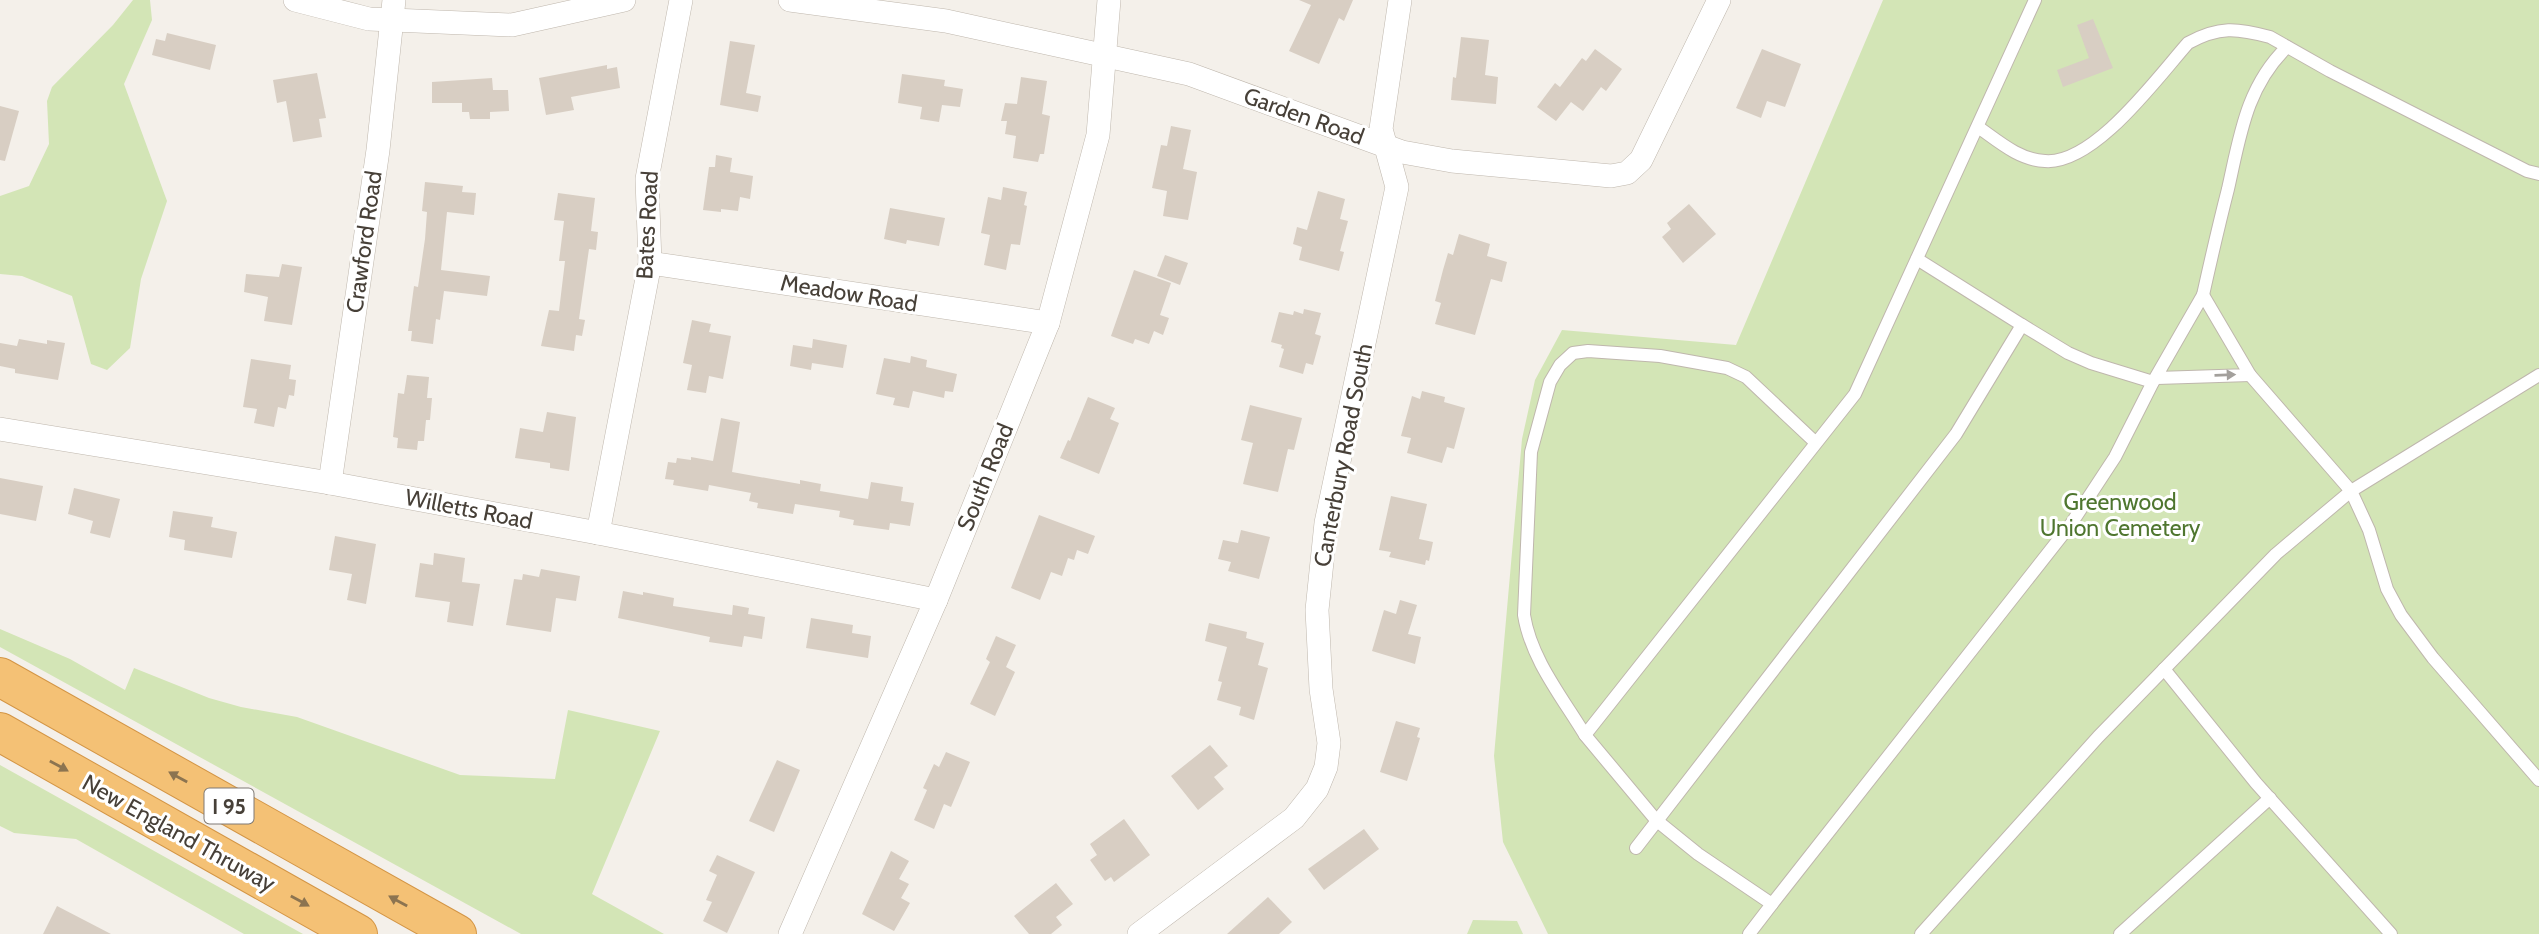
<svg xmlns="http://www.w3.org/2000/svg" width="2539" height="934" font-family="Cabin,sans-serif">
<rect width="100%" height="100%" fill="#f4f0ea"/>
<g fill="#d3e5b6">
<polygon points="133,0 150,0 152,20 124,84 167,201 141,279 130,348 107,370 91,364 72,296 22,276 0,274 0,196 29,186 49,144 47,101 52,87 113,25"/>
<polygon points="1883,0 2539,0 2539,934 1548,934 1503,842 1494,756 1522,439 1535,380 1562,330 1736,345"/>
<polygon points="0,629 70,659 125,690 134,668 209,698 241,707 297,717 460,775 555,779 568,710 660,731 592,894 664,934 521,934 0,647"/>
<polygon points="0,765 303,934 244,934 76,839 14,833 0,826"/>
<polygon points="1473,920 1517,921 1523,934 1467,934"/>
</g>
<g fill="#d8cec3">
<polygon points="1299,0 1353,0 1344,21 1339,18 1319,64 1289,51 1311,5"/>
<polygon points="2093,19 2113,68 2063,87 2057,70 2089,58 2077,25"/>
<polygon points="167,33 216,45 210,70 152,55 156,39 165,41"/>
<polygon points="1461,37 1489,40 1485,75 1498,77 1496,104 1451,100 1453,77 1456,78"/>
<polygon points="730,41 755,45 746,93 761,96 758,112 720,105"/>
<polygon points="1595,49 1622,69 1606,91 1601,87 1583,111 1571,102 1556,121 1537,107 1555,83 1560,87 1582,58 1586,61"/>
<polygon points="1762,49 1801,64 1785,107 1767,101 1761,118 1736,108"/>
<polygon points="607,65 607,69 617,67 620,88 571,97 574,110 546,115 539,78"/>
<polygon points="317,73 326,118 319,119 322,137 293,142 286,101 277,103 273,80"/>
<polygon points="902,74 945,80 944,86 963,89 960,107 942,105 939,122 920,119 922,107 898,103"/>
<polygon points="1021,77 1047,81 1042,114 1050,116 1044,154 1040,154 1038,162 1013,158 1016,136 1005,134 1007,121 1001,121 1005,103 1017,104"/>
<polygon points="492,78 493,90 508,90 509,111 490,112 490,119 470,119 469,112 462,112 462,103 432,103 432,82"/>
<polygon points="0,106 19,111 5,161 0,160"/>
<polygon points="1171,126 1191,130 1183,169 1197,172 1188,220 1163,216 1167,191 1152,188 1161,145 1167,146"/>
<polygon points="716,155 732,158 730,172 753,176 750,199 740,197 738,211 721,209 721,212 703,210 709,167 715,167"/>
<polygon points="425,182 463,186 462,192 476,193 474,215 447,212 441,270 490,276 487,296 444,291 440,320 436,319 433,344 411,341 412,331 408,331 414,286 418,287 425,239 427,212 422,211"/>
<polygon points="1003,187 1027,192 1024,205 1027,206 1020,245 1011,244 1006,270 984,265 990,235 981,233 988,197 1001,200"/>
<polygon points="1318,191 1345,199 1340,219 1348,221 1340,251 1344,252 1339,271 1299,260 1302,247 1293,244 1297,227 1307,230"/>
<polygon points="558,193 595,198 591,231 598,232 596,250 589,249 579,319 585,320 582,336 576,335 574,351 541,346 549,310 559,311 565,261 559,261 564,221 554,220"/>
<polygon points="1689,204 1716,234 1683,263 1662,237 1671,229 1667,223"/>
<polygon points="890,208 945,218 939,246 907,240 906,244 884,239"/>
<polygon points="1459,234 1490,244 1487,256 1507,262 1502,282 1491,279 1475,335 1435,324 1441,303 1435,301 1443,270 1448,253 1453,255"/>
<polygon points="1165,255 1188,263 1180,285 1157,276"/>
<polygon points="282,264 302,267 292,325 264,321 268,297 244,292 246,274 279,277"/>
<polygon points="1134,270 1171,283 1160,315 1169,318 1163,335 1154,331 1149,344 1135,339 1133,344 1111,336"/>
<polygon points="1304,309 1321,313 1315,334 1321,336 1313,365 1306,363 1303,374 1279,367 1284,349 1281,348 1282,345 1271,342 1279,312 1293,315 1294,311 1303,314"/>
<polygon points="692,320 711,324 709,332 731,336 723,379 709,376 706,393 687,390 692,365 683,363"/>
<polygon points="19,339 47,344 47,340 65,343 58,380 15,373 15,369 0,366 0,343 17,346"/>
<polygon points="813,339 847,345 843,368 812,363 811,370 790,366 793,345 812,348"/>
<polygon points="911,356 927,360 926,367 957,374 953,392 945,391 944,398 913,391 909,408 893,405 895,398 876,394 884,358 910,363"/>
<polygon points="251,359 291,365 289,379 296,380 294,396 289,395 286,409 278,407 274,427 254,423 257,409 243,407"/>
<polygon points="407,375 429,377 427,398 432,398 430,420 426,420 424,441 418,441 417,450 397,448 398,438 393,437 398,393 404,394"/>
<polygon points="1422,391 1445,397 1444,402 1465,408 1454,449 1447,447 1442,463 1407,453 1411,438 1401,436 1412,396 1420,399"/>
<polygon points="1088,397 1115,408 1110,419 1119,423 1099,474 1060,458 1068,440 1070,441"/>
<polygon points="1250,405 1302,418 1294,450 1288,449 1278,492 1243,484 1253,443 1241,440"/>
<polygon points="547,412 576,417 569,471 550,468 550,463 515,458 520,428 543,432"/>
<polygon points="721,418 740,422 732,472 800,484 800,480 821,484 820,491 868,499 871,482 903,487 901,501 914,503 910,526 890,523 889,530 853,525 854,520 839,517 840,511 795,504 793,514 757,508 758,503 749,501 751,493 709,485 708,491 673,485 674,480 665,479 668,462 676,463 677,458 691,460 691,457 713,461"/>
<polygon points="0,478 43,486 36,521 0,514"/>
<polygon points="74,488 120,499 110,538 90,533 93,521 68,514"/>
<polygon points="1391,496 1427,504 1419,539 1433,542 1429,561 1426,560 1425,565 1389,557 1391,552 1379,550"/>
<polygon points="173,511 213,517 211,527 237,532 232,558 184,550 185,540 169,537"/>
<polygon points="1039,515 1095,536 1088,554 1077,550 1074,560 1068,558 1062,576 1051,572 1040,600 1011,588"/>
<polygon points="1241,530 1270,537 1259,579 1228,571 1231,562 1218,559 1223,540 1238,543"/>
<polygon points="335,536 376,544 366,604 347,600 352,574 329,570"/>
<polygon points="434,553 465,558 462,582 480,584 473,626 447,622 450,602 415,597 420,563 433,565"/>
<polygon points="541,569 580,576 576,601 556,598 551,632 506,625 514,579 522,580 523,574 539,577"/>
<polygon points="623,591 643,595 643,592 674,598 673,606 732,615 733,605 749,608 748,614 765,617 762,639 744,636 742,647 709,642 710,637 618,618"/>
<polygon points="1400,600 1417,605 1408,634 1421,637 1415,664 1372,651 1384,610 1396,614"/>
<polygon points="811,618 853,625 852,633 871,636 868,658 806,648"/>
<polygon points="1209,623 1247,632 1246,638 1264,643 1258,665 1268,668 1254,720 1239,715 1241,707 1217,700 1222,682 1218,681 1227,647 1205,641"/>
<polygon points="996,636 1016,645 1006,667 1015,672 995,716 970,704 990,662 986,659"/>
<polygon points="1396,721 1420,728 1417,737 1420,738 1407,781 1380,772"/>
<polygon points="1210,745 1228,766 1214,777 1224,789 1198,810 1171,776"/>
<polygon points="946,752 970,762 951,807 944,804 934,829 914,820 927,790 923,788 934,764 939,767"/>
<polygon points="777,760 800,770 774,832 749,821"/>
<polygon points="1124,819 1150,855 1114,882 1111,877 1105,881 1090,860 1097,855 1090,844"/>
<polygon points="1364,829 1379,849 1324,890 1308,869"/>
<polygon points="891,851 909,861 899,879 909,884 901,898 910,903 894,931 862,914"/>
<polygon points="717,855 755,872 727,933 703,921 712,902 706,900 717,875 709,871"/>
<polygon points="1056,883 1073,904 1056,917 1062,925 1051,934 1029,934 1014,916"/>
<polygon points="1268,897 1292,922 1279,934 1227,934"/>
<polygon points="57,906 111,934 43,934"/>
</g>
<g fill="none" stroke-linecap="round" stroke-linejoin="round">
<g stroke="#bfb7ad" stroke-width="14">
<g id="service">
<path d="M1978 127C1998 141 2019 160 2045 161 2094 165 2157 78 2188 43 2219 26 2237 28 2270 37L2330 71 2527 171 2539 174"/>
<path d="M2203 295C2211 259 2219 224 2228 189 2240 136 2246 87 2287 47"/>
<polyline points="2022,325 2068,353 2091,363 2153,382"/>
<polyline points="2539,375 2351,491 2369,530 2387,589 2401,615 2433,658 2539,780"/>
<path d="M1816 443 1746 377 1727 368 1660 356 1588 351 1573 353 1560 365 1550 382 1531 452 1524 615C1531 659 1562 697 1585 735L1855 394 2035 0"/>
<polyline points="2164,669 2256,783 2391,934"/>
<polyline points="1585,735 1656,820 1698,854 1772,904 2071,524 2115,457 2153,382 2203,295 2250,375 2157,378"/>
<polyline points="1636,848 1956,434 2022,325 1917,259"/>
<polyline points="1749,934 1772,904"/>
<polyline points="1921,934 2098,737 2276,554 2351,491 2250,375"/>
<polyline points="2120,934 2270,798"/>
</g>
</g>
<g stroke="#bfb7ad" stroke-width="24">
<g id="minor">
<polyline points="295,0 369,19 512,25 624,0"/>
<polyline points="790,0 946,21 1189,74 1402,152 1452,161 1611,176 1627,173 1641,160 1719,0"/>
<polyline points="650,263 1048,323"/>
<polyline points="0,429 330,483 598,533 936,600"/>
<polyline points="330,483 378,150 394,0"/>
<polyline points="598,533 650,263 647,179 681,0"/>
<polyline points="790,934 936,600 1048,323 1098,135 1109,0"/>
<polyline points="1139,934 1294,818 1317,789 1326,767 1329,743 1321,689 1317,610 1326,523 1397,187 1381,129 1400,0"/>
</g>
</g>
<g stroke="#d39545" stroke-width="40">
<g id="motorway">
<polyline points="0,677 457,934"/>
<polyline points="0,732 358,934"/>
</g>
</g>
<use href="#service" stroke="#fff" stroke-width="12"/>
<use href="#minor" stroke="#fff" stroke-width="23"/>
<use href="#motorway" stroke="#f4c175" stroke-width="38"/>
</g>
<defs><path id="oneway-solid" d="M-6-.8H1V-3.2L6.5 0L1 3.2V.8H-6Z" transform="scale(1.75)"/></defs>
<use fill="#a3a09c" href="#oneway-solid" transform="translate(2225 375) rotate(-2)"/>
<g fill="#8c7450">
<use href="#oneway-solid" transform="translate(59 766) rotate(29)"/>
<use href="#oneway-solid" transform="translate(178 777) rotate(-151)"/>
<use href="#oneway-solid" transform="translate(300 901) rotate(29)"/>
<use href="#oneway-solid" transform="translate(398 901) rotate(-151)"/>
</g>
<g text-anchor="middle" dominant-baseline="central" stroke-width="6" stroke-linejoin="round" paint-order="stroke">
<rect fill="#fff" stroke="#7e7974" stroke-width="2" x="204.5" y="788.5" width="49" height="35" rx="5"/>
<g font-size="21" font-weight="bold" fill="#474038">
<text x="229" y="806">I 95</text>
</g>
<g font-size="23" fill="#474038" stroke="#fff">
<text transform="translate(1304 116) rotate(20)">Garden Road</text>
<text transform="translate(647 225) rotate(-87)">Bates Road</text>
<text transform="translate(364 242) rotate(-82)">Crawford Road</text>
<text transform="translate(849 293) rotate(9)">Meadow Road</text>
<text transform="translate(1343 455) rotate(-79)">Canterbury Road South</text>
<text transform="translate(985 477) rotate(-68)">South Road</text>
<text transform="translate(469 509) rotate(11)">Willetts Road</text>
<text transform="translate(179 833) rotate(29)">New England Thruway</text>
</g>
<g font-size="23" fill="#4f762f" stroke="#fff">
<text x="2120" y="502">Greenwood<tspan x="2120" dy="26">Union Cemetery</tspan></text>
</g>
</g>
</svg>
